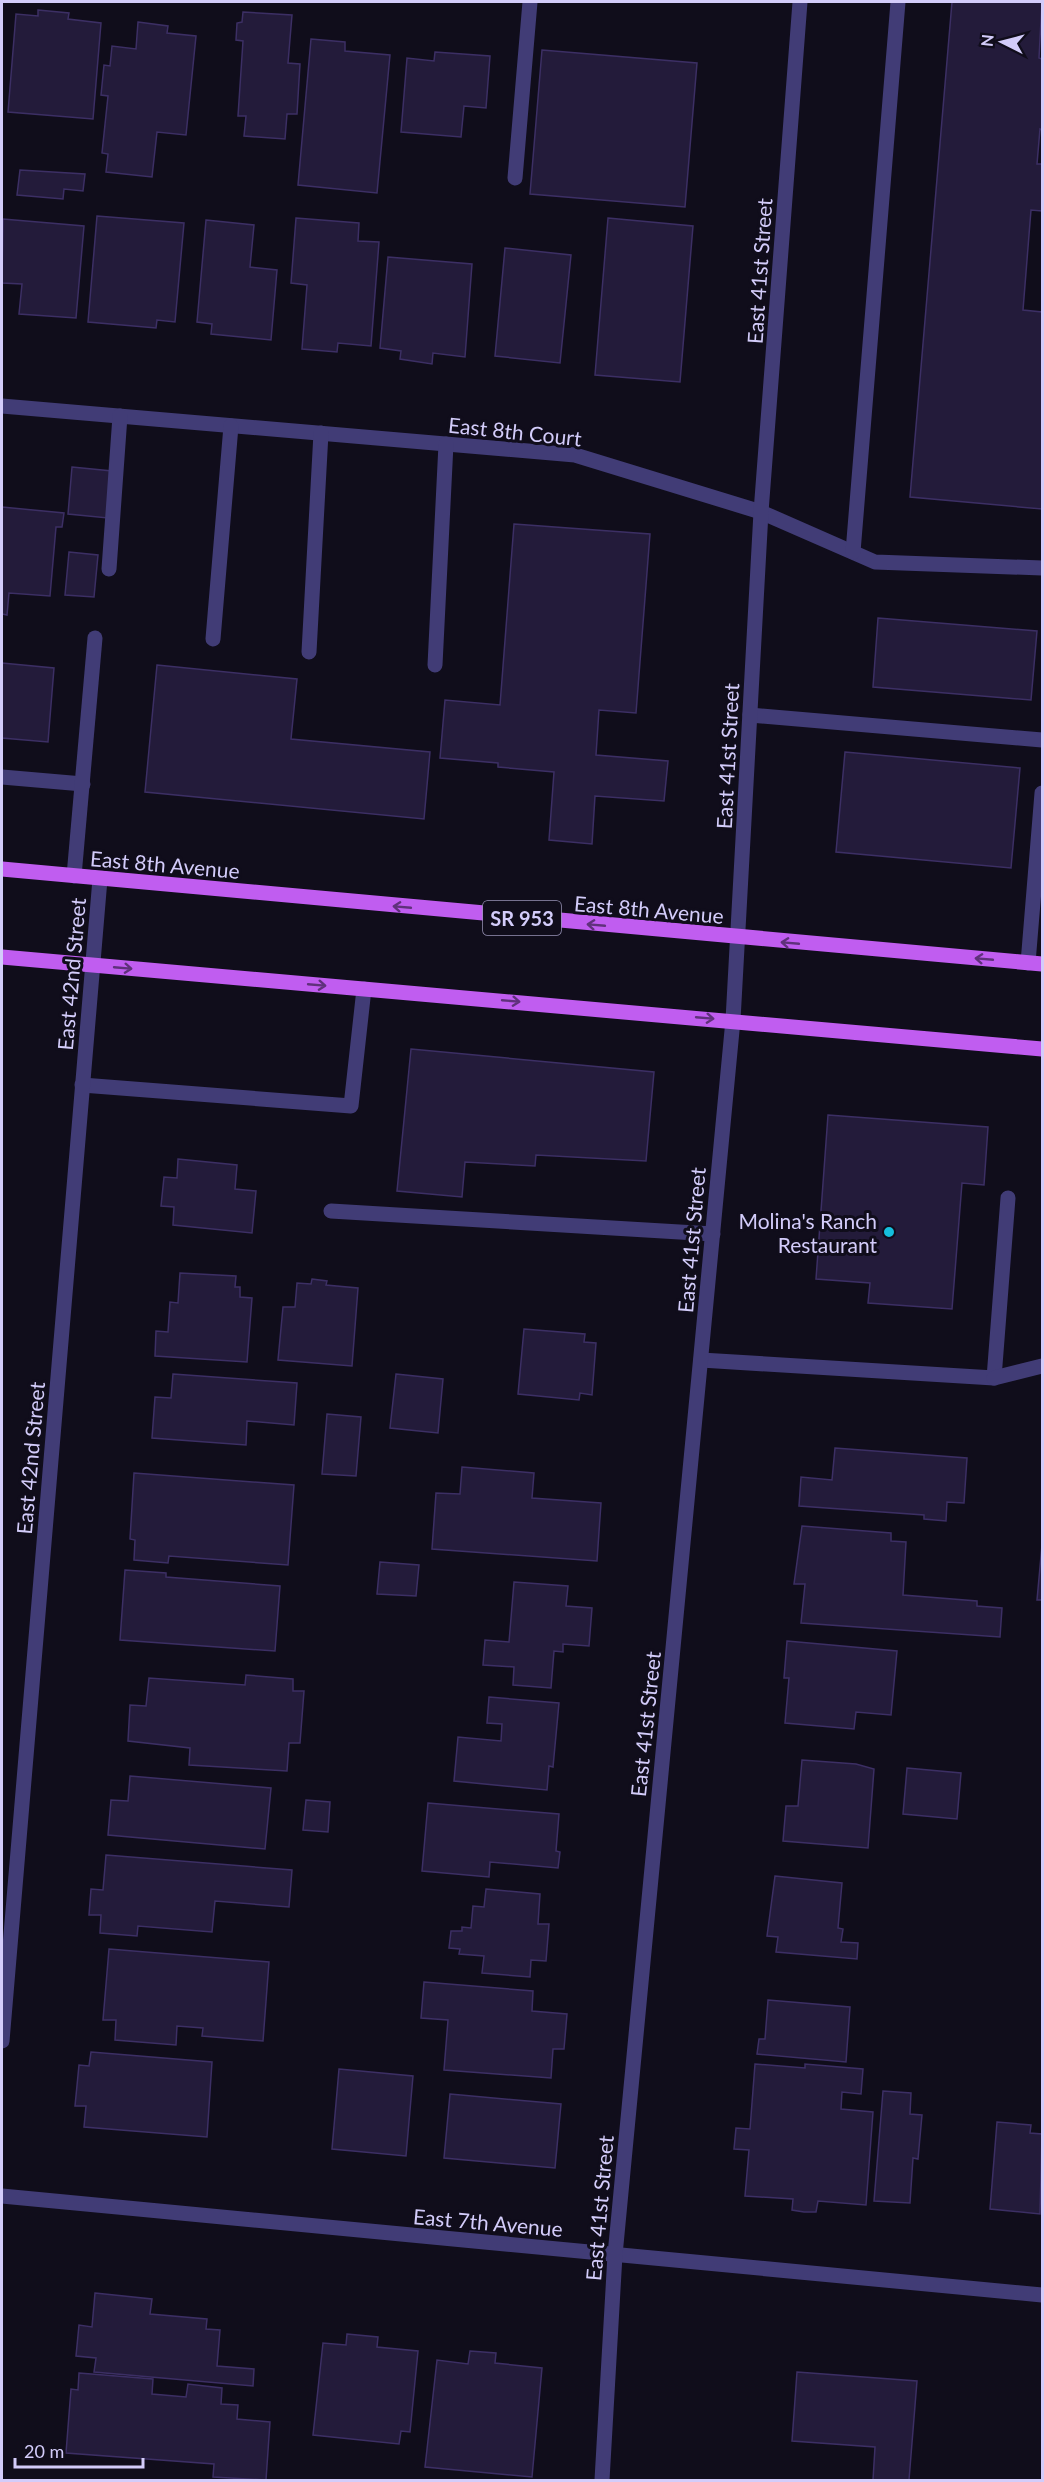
<svg xmlns="http://www.w3.org/2000/svg" width="1044" height="2482" font-family="Lato,sans-serif">
<rect width="100%" height="100%" fill="#100d1b"/>
<g fill="#231b3a" stroke="#3c2f64" stroke-width="1.5">
<polygon points="952,2 1042,2 1039,58 1042,59 1042,130 1040,129 1037,164 1042,164 1042,211 1031,210 1023,310 1042,312 1042,509 910,497"/>
<polygon points="38,10 69,13 68,19 101,23 93,119 8,112 16,14 38,16"/>
<polygon points="243,12 292,15 288,63 300,64 297,114 287,114 285,139 244,136 246,116 238,116 243,41 236,40 237,23 242,22"/>
<polygon points="138,22 168,26 167,33 196,36 186,135 157,132 152,177 106,172 108,154 102,153 108,96 101,95 104,65 110,66 112,46 136,49"/>
<polygon points="311,39 345,42 345,51 390,55 377,193 298,185"/>
<polygon points="542,50 697,63 685,207 530,194"/>
<polygon points="435,52 490,56 486,108 464,106 461,137 401,132 407,58 434,61"/>
<polygon points="20,170 85,174 83,191 64,189 63,199 17,195"/>
<polygon points="97,216 184,223 175,322 157,320 156,328 88,322"/>
<polygon points="296,218 359,223 358,241 379,242 371,346 338,343 337,352 302,349 307,285 291,283"/>
<polygon points="608,218 693,226 680,382 595,375"/>
<polygon points="3,219 84,226 76,318 19,314 22,284 2,283"/>
<polygon points="206,220 254,225 250,267 277,270 271,340 211,334 212,324 197,322"/>
<polygon points="505,248 571,255 560,363 495,356"/>
<polygon points="388,257 472,264 465,357 433,353 432,364 400,359 401,351 380,348"/>
<polygon points="72,467 112,471 108,518 68,514"/>
<polygon points="2,507 64,513 62,527 56,527 50,596 9,593 7,615 2,614"/>
<polygon points="514,524 650,534 636,713 599,710 596,755 668,761 664,801 595,796 592,844 549,840 554,772 498,767 498,763 440,758 445,700 500,705"/>
<polygon points="69,552 98,555 94,597 65,595"/>
<polygon points="878,618 1037,631 1031,700 873,687"/>
<polygon points="2,663 54,668 48,742 2,738"/>
<polygon points="157,665 297,679 291,739 430,752 424,819 145,792"/>
<polygon points="845,752 1020,768 1011,868 836,852"/>
<polygon points="411,1049 654,1072 646,1161 536,1155 535,1166 465,1162 462,1197 397,1191"/>
<polygon points="828,1115 988,1127 984,1185 962,1183 952,1309 868,1303 870,1283 816,1279"/>
<polygon points="178,1159 237,1165 235,1189 256,1191 252,1233 173,1225 174,1207 161,1206 164,1177 177,1178"/>
<polygon points="180,1273 236,1276 235,1287 240,1287 240,1297 252,1298 247,1362 155,1356 156,1331 168,1332 170,1302 178,1303"/>
<polygon points="312,1279 327,1281 326,1285 358,1288 352,1366 278,1360 283,1307 295,1307 297,1283 311,1284"/>
<polygon points="524,1329 585,1334 584,1342 596,1343 592,1395 580,1393 579,1400 518,1394"/>
<polygon points="173,1374 297,1383 294,1425 247,1421 246,1445 152,1438 155,1397 171,1398"/>
<polygon points="396,1374 443,1379 438,1433 390,1428"/>
<polygon points="327,1414 361,1417 356,1476 322,1474"/>
<polygon points="835,1448 967,1458 964,1503 947,1502 946,1521 924,1519 924,1515 799,1506 801,1477 832,1480"/>
<polygon points="462,1467 534,1473 532,1498 601,1503 597,1561 432,1549 436,1493 460,1494"/>
<polygon points="134,1473 294,1485 288,1565 169,1556 168,1563 134,1560 135,1540 130,1539"/>
<polygon points="802,1526 891,1533 891,1541 906,1542 903,1595 977,1601 977,1606 1002,1608 1000,1637 801,1623 805,1584 794,1584"/>
<polygon points="1042,1545 1042,1600 1037,1600"/>
<polygon points="380,1562 419,1565 416,1596 377,1594"/>
<polygon points="125,1570 166,1573 166,1577 280,1586 275,1651 120,1640"/>
<polygon points="514,1582 568,1586 566,1606 592,1608 589,1646 563,1644 563,1652 554,1651 551,1688 513,1685 514,1667 483,1665 485,1640 509,1642"/>
<polygon points="787,1641 897,1651 891,1715 856,1712 854,1729 785,1723 789,1678 784,1678"/>
<polygon points="246,1675 293,1679 293,1691 304,1691 300,1743 289,1743 287,1771 189,1765 190,1748 128,1741 130,1705 146,1706 149,1678 245,1685"/>
<polygon points="489,1697 559,1703 553,1767 549,1766 547,1790 454,1781 458,1737 501,1741 502,1724 487,1723"/>
<polygon points="802,1760 856,1764 874,1769 868,1848 783,1841 786,1806 798,1806"/>
<polygon points="907,1768 961,1773 957,1819 903,1814"/>
<polygon points="130,1776 271,1788 265,1849 108,1835 111,1800 128,1801"/>
<polygon points="306,1800 330,1802 328,1832 303,1830"/>
<polygon points="428,1803 559,1814 556,1851 560,1852 558,1868 490,1862 489,1877 422,1871"/>
<polygon points="106,1855 292,1870 289,1907 215,1901 212,1932 138,1926 137,1936 100,1933 101,1915 89,1915 91,1889 103,1890"/>
<polygon points="775,1876 842,1883 838,1928 843,1929 841,1942 858,1943 857,1959 776,1952 778,1937 767,1936"/>
<polygon points="486,1889 540,1894 538,1924 549,1924 546,1961 531,1960 530,1977 482,1973 484,1956 459,1954 460,1949 449,1948 451,1931 462,1931 462,1927 471,1928 473,1906 484,1907"/>
<polygon points="109,1949 269,1962 263,2041 202,2036 203,2028 177,2026 176,2045 115,2040 116,2020 103,2020"/>
<polygon points="424,1982 533,1991 532,2011 567,2014 564,2049 553,2049 551,2078 444,2070 448,2020 421,2018"/>
<polygon points="768,2000 850,2007 846,2062 757,2054 759,2039 765,2039"/>
<polygon points="91,2052 212,2062 207,2137 84,2127 86,2106 75,2106 79,2065 89,2066"/>
<polygon points="755,2064 805,2068 805,2064 863,2069 861,2094 842,2092 841,2109 873,2112 866,2205 818,2201 816,2212 804,2212 792,2210 793,2199 745,2196 749,2150 734,2149 736,2128 750,2129"/>
<polygon points="339,2069 413,2076 406,2156 332,2149"/>
<polygon points="883,2091 911,2093 910,2114 922,2115 918,2159 913,2158 910,2203 874,2201"/>
<polygon points="450,2094 561,2104 555,2168 444,2158"/>
<polygon points="997,2122 1031,2125 1030,2133 1042,2134 1040,2214 990,2209"/>
<polygon points="95,2293 152,2299 150,2314 207,2319 206,2329 220,2330 217,2366 254,2369 253,2386 94,2372 96,2358 76,2356 79,2325 92,2327"/>
<polygon points="347,2334 378,2337 377,2347 418,2351 410,2432 401,2431 399,2444 313,2435 323,2343 346,2345"/>
<polygon points="470,2351 496,2353 495,2363 542,2368 532,2477 425,2467 437,2360 468,2364"/>
<polygon points="797,2372 917,2381 909,2480 873,2480 875,2447 792,2441"/>
<polygon points="79,2373 153,2379 152,2394 186,2397 188,2384 222,2388 221,2404 238,2405 237,2419 270,2422 266,2480 213,2477 214,2464 66,2453 71,2389 78,2390"/>
</g>
<g fill="none" stroke-linecap="round" stroke-linejoin="round">
<g stroke="#413c76" stroke-width="15">
<polyline points="515,178 530,2"/>
<polyline points="2,406 575,455 761,512 875,562 1042,568"/>
<polyline points="853,552 898,2"/>
<polyline points="109,569 120,416"/>
<polyline points="213,639 231,426"/>
<polyline points="309,652 321,433"/>
<polyline points="435,665 446,444"/>
<polyline points="750,715 1042,740"/>
<polyline points="2,777 83,784"/>
<polyline points="74,876 95,638"/>
<polyline points="1028,963 1042,793"/>
<polyline points="82,1085 351,1106 364,989"/>
<polyline points="331,1211 713,1234"/>
<polyline points="701,1360 994,1378 1008,1198"/>
<polyline points="994,1378 1042,1366"/>
<polyline points="2,2041 100,879"/>
<polyline points="2,2196 1042,2295"/>
<polyline points="602,2480 615,2255 733,1020 761,512 800,2"/>
</g>
<g stroke="#c05df0" stroke-width="15">
<polyline points="2,869 1042,964"/>
<polyline points="2,957 1042,1049"/>
</g>
</g>
<defs><path id="oneway-shaft" d="M-6 0H5M1.5-3L5.5 0L1.5 3" fill="none" stroke-width="1.6" stroke-linecap="round" stroke-linejoin="round" transform="scale(1.5)"/></defs>
<g stroke="#5f317b">
<use href="#oneway-shaft" transform="translate(402 907) rotate(-175)"/>
<use href="#oneway-shaft" transform="translate(596 925) rotate(-175)"/>
<use href="#oneway-shaft" transform="translate(790 943) rotate(-175)"/>
<use href="#oneway-shaft" transform="translate(984 959) rotate(-175)"/>
<use href="#oneway-shaft" transform="translate(123 968) rotate(5)"/>
<use href="#oneway-shaft" transform="translate(317 985) rotate(5)"/>
<use href="#oneway-shaft" transform="translate(511 1001) rotate(5)"/>
<use href="#oneway-shaft" transform="translate(705 1018) rotate(5)"/>
</g>
<circle fill="#15bfdd" stroke="#100d1b" stroke-width="2" cx="889" cy="1232" r="6"/>
<g text-anchor="middle" dominant-baseline="central" stroke-width="6" stroke-linejoin="round" paint-order="stroke">
<rect fill="#100d1b" stroke="#9893b7" stroke-width="1.5" x="483" y="901" width="78" height="34" rx="4.5"/>
<g font-size="20" font-weight="bold" fill="#d3ccfa">
<text x="522" y="918">SR 953</text>
</g>
<g font-size="21" fill="#d3ccfa" stroke="#100d1b">
<text transform="translate(759 271) rotate(-86)">East 41st Street</text>
<text transform="translate(515 431) rotate(6)">East 8th Court</text>
<text transform="translate(727 756) rotate(-87)">East 41st Street</text>
<text transform="translate(165 864) rotate(5)">East 8th Avenue</text>
<text transform="translate(649 909) rotate(5)">East 8th Avenue</text>
<text transform="translate(71 974) rotate(-85)">East 42nd Street</text>
<text transform="translate(691 1240) rotate(-85)">East 41st Street</text>
<text transform="translate(30 1458) rotate(-85)">East 42nd Street</text>
<text transform="translate(645 1724) rotate(-84)">East 41st Street</text>
<text transform="translate(599 2208) rotate(-85)">East 41st Street</text>
<text transform="translate(488 2222) rotate(5)">East 7th Avenue</text>
</g>
<g font-size="21" fill="#d3ccfa" stroke="#100d1b" text-anchor="end">
<text x="877" y="1220">Molina's Ranch<tspan x="877" dy="24">Restaurant</tspan></text>
</g>
</g>
<rect width="1044" height="2482" fill="none" stroke="#d3ccfa" stroke-width="6"/>
<g transform="translate(1002 42) rotate(276)" stroke="#100d1b" stroke-width="4.5" paint-order="stroke">
<path d="M0-4.5L10 22L0 15L-10 22Z" fill="#d3ccfa"/>
<text y="-9" font-size="16" font-weight="bold" text-anchor="middle" fill="#d3ccfa">N</text>
</g>
<path d="M15 2458v9h128v-9" fill="none" stroke="#d3ccfa" stroke-width="3"/>
<text x="24" y="2458" font-size="18" fill="#d3ccfa" stroke="#100d1b" stroke-width="4.5" paint-order="stroke">20 m</text>
</svg>
